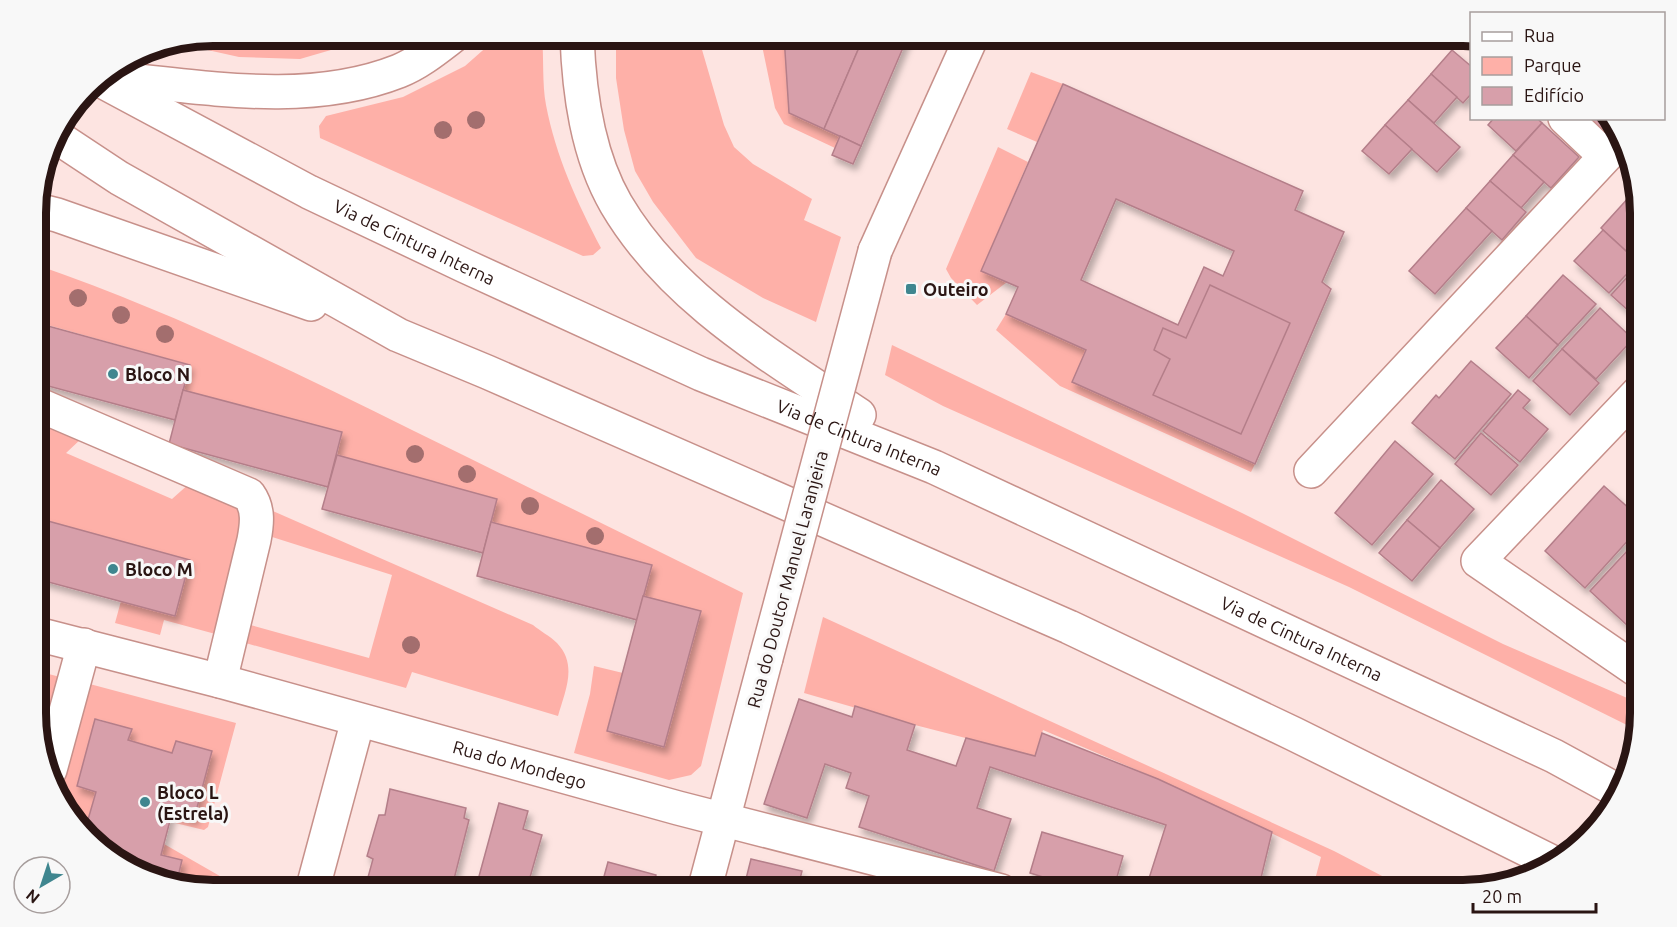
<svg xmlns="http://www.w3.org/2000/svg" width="1677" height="927" font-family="Ubuntu,sans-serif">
<defs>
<filter id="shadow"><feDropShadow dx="3.5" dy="6" stdDeviation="3" flood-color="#0004"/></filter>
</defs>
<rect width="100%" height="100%" fill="#fde4e1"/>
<g fill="#feb0a8">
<polygon points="213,36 379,36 300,59 239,57 176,43"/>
<path d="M499 36H542C544 59 542 83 546 105 556 157 577 202 601 248L593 255 583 256 320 138 319 126 326 116 403 97 465 66Z"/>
<polygon points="616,36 698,36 724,125 734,147 753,164 812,199 804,220 841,237 816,322 763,298 696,258 653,202 635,171 624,130 616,78"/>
<polygon points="760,36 784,36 789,113 840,136 835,148 784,124 775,108"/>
<polygon points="1031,72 1063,84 1037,142 1007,129"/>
<polygon points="998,147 1028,162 981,271 1007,282 977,305 951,278 946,269"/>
<path d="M37 265C167 310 291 370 414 431 524 485 634 539 743 593L701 766 691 775 669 780 574 753 590 694 594 666 623 673 607 731 664 747 701 612 643 596 491 522 497 499 337 455 342 432 183 390 190 365 37 322Z"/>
<polygon points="1006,314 1086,350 1072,382 1255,464 1251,472 1060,386 996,330"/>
<polygon points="892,345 1242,513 1503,644 1641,704 1639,731 1349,587 943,406 885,375"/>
<polygon points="37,423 82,438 66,453 172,499 190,483 246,511 219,635 164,620 160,635 115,623 121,601 175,616 190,560 37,518"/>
<path d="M266 508 533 625C540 631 550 636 557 643 578 665 565 691 558 716L412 672 406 688 242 642 247 624 369 658 392 575 269 536Z"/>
<polygon points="823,617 1334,851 1411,891 1312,891 1321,857 1158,779 1043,730 1035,756 915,725 804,693"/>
<polygon points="37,671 64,678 44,748 37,737"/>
<polygon points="86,683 236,723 208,827 204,830 171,822 176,741 172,753 128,740 131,729 98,719 77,786 96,792 85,830 66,812 57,790"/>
<polygon points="164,844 239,887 238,891 213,891 177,881 182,860 161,855"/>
</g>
<g fill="#d79faa" stroke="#b47e89" stroke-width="1.5" fill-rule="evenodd" filter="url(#shadow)">
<polygon points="784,36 864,36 824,129 789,113"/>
<polygon points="864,36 908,36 861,146 824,129"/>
<polygon points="1452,50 1472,67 1472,93 1463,103 1431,74"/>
<polygon points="1431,74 1457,97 1434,123 1408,100"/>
<path d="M1063 84 1303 191 1295 210 1344 232 1322 282 1331 289 1255 464 1072 382 1086 350 1006 314 1018 287 981 271ZM1116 199 1234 251 1223 276 1204 267 1178 325 1081 280Z"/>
<polygon points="1408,100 1460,147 1437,172 1385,125"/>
<polygon points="1494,118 1537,118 1542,123 1516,151 1488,125"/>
<polygon points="1576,118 1612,118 1613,121 1598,138"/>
<polygon points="1542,123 1579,157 1551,188 1513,155"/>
<polygon points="1385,125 1412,149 1389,174 1362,151"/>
<polygon points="840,136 861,146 853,164 832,155"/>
<polygon points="1513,155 1544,182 1521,208 1490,181"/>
<polygon points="1490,181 1526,212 1502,240 1466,208"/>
<polygon points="1630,196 1641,205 1641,259 1638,262 1601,228"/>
<polygon points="1466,208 1492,231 1435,294 1409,271"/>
<polygon points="1603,230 1638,262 1609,293 1574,261"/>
<polygon points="1640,263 1641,264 1641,322 1611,295"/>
<polygon points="1563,275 1596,304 1558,345 1526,316"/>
<polygon points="1210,285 1290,323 1241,434 1153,395 1170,359 1154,350 1163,328 1186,338"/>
<polygon points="1600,308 1633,339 1596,379 1562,349"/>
<polygon points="1526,316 1558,345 1529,378 1496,348"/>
<polygon points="37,323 190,365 175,420 37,383"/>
<polygon points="1562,349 1599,383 1570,415 1533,381"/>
<polygon points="1471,361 1511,394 1455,459 1412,423 1436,395 1439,398"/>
<polygon points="183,390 342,432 328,487 169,444"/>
<polygon points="1518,390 1530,400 1523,408 1548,429 1520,462 1483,431"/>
<polygon points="1481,433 1518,465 1491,495 1455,464"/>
<polygon points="1395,441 1433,474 1372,545 1335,513"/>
<polygon points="1641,453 1641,477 1629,466"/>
<polygon points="337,455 497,499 483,553 322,509"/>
<polygon points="1441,480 1474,509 1440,548 1407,520"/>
<polygon points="1604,486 1641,519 1641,526 1585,588 1545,551"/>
<polygon points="37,518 190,560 175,616 37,579"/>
<polygon points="1407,520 1440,548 1412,581 1379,553"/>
<polygon points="491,522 652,565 637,620 477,576"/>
<polygon points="1641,536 1641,614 1629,627 1590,591"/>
<polygon points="643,596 701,611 664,747 607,731"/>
<polygon points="799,699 852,717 855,706 915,725 907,750 956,766 966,738 1035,756 1042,733 1158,779 1272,832 1261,878 1288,887 1287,891 1145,891 1166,825 990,767 977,808 1011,819 994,871 859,827 869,796 846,788 851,773 825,764 807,818 764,804"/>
<polygon points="95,719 132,729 128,740 172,753 176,741 212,751 194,819 172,813 161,855 182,860 177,881 125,867 85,830 96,792 77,786"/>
<polygon points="390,789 466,808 464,818 469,820 451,891 406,891 367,881 373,859 367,856 379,815 385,815"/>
<polygon points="499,803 528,811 523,829 542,835 527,888 522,887 521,891 475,891"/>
<polygon points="1042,832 1123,856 1113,891 1088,891 1030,873"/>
<polygon points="751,859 802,871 797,891 743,891"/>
<polygon points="608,862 656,875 652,891 600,891"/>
<polygon points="367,881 406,891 364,891"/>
</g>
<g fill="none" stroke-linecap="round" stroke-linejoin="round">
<g stroke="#c7908a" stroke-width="36">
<g id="minor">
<polyline points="1565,118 1605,156"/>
<polyline points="875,251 972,36"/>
<polyline points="1641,390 1478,561 1638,671 1641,669"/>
<path d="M37 404 249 495C259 509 257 524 254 540L220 681"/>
<polyline points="1311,471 1620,141"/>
<path id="s1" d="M37 634 220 681 678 808 1001 891"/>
<polyline points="50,770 84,645"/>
<polyline points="312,891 358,720"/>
<polyline points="704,891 766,658"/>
</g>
</g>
<g stroke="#c7908a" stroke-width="36">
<g id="highway">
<path d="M577 36C579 92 587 154 616 204 672 299 770 355 859 415"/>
<path d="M109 78C204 87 308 107 399 71 419 63 436 49 453 36"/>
<path id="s2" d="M98 79 309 192 465 266 701 374 934 467 1554 756 1620 792"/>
<polyline points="54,135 119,178 398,335 487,372 1069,627 1294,734 1556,864"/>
<polyline points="37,210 57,215 311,304"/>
</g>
</g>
<use href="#minor" stroke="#fff" stroke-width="33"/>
<use href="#highway" stroke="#fff" stroke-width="33"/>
<g stroke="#c7908a" stroke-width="36" stroke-linecap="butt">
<polyline id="minor-bridge" points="766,658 875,251"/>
</g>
<use href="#minor-bridge" stroke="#fff" stroke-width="33"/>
</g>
<g fill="#a36e6e">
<circle cx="476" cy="120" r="9"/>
<circle cx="443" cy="130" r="9"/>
<circle cx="78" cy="298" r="9"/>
<circle cx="121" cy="315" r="9"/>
<circle cx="165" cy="334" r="9"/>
<circle cx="415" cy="454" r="9"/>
<circle cx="467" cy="474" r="9"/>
<circle cx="530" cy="506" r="9"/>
<circle cx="595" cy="536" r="9"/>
<circle cx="411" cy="645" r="9"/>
</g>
<g fill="#3f868f" stroke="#f8f8f8" stroke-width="2">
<rect x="905" y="283" width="12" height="12" rx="3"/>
<circle cx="113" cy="374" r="6"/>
<circle cx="113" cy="569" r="6"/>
<circle cx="145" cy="802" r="6"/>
</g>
<g text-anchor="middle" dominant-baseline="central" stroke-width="6" stroke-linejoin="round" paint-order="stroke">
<g font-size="18" fill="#2a1513" stroke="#f8f8f8">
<text stroke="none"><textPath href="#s2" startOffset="356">Via de Cintura Interna</textPath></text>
<text stroke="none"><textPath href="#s2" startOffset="842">Via de Cintura Interna</textPath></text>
<text transform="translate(787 579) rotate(-75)">Rua do Doutor Manuel Laranjeira</text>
<text stroke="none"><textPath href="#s2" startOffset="1328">Via de Cintura Interna</textPath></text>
<text stroke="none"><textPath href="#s1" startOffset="500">Rua do Mondego</textPath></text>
</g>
<g font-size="18" font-weight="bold" fill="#2a1513" stroke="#f8f8f8" text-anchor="start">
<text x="923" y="289">Outeiro</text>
<text x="125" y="374">Bloco N</text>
<text x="125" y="569">Bloco M</text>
<text x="157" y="792">Bloco L<tspan x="157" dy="21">(Estrela)</tspan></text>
</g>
</g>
<path d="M0 0H1677V927H0ZM213 46H1463A167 167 0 0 1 1630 213V713A167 167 0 0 1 1463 880H213A167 167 0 0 1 46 713V213A167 167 0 0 1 213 46Z" fill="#f8f8f8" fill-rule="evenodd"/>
<path fill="none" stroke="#2a1513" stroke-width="8" d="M213 46H1463A167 167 0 0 1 1630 213V713A167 167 0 0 1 1463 880H213A167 167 0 0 1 46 713V213A167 167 0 0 1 213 46Z"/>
<rect x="1470" y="12" width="195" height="108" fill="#f8f8f8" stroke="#a69d9c" stroke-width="1.5"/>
<rect x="1482" y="32" width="30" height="9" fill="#ffffff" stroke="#a69d9c" stroke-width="1.5"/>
<text x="1524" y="42" font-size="18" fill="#2a1513">Rua</text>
<rect x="1482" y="57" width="30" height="18" fill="#feb0a8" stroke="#a69d9c" stroke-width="1.5"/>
<text x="1524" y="72" font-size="18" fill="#2a1513">Parque</text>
<rect x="1482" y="87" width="30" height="18" fill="#d79faa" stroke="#a69d9c" stroke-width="1.5"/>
<text x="1524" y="102" font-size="18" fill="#2a1513">Edifício</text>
<g transform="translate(42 885) rotate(219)"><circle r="28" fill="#f8f8f8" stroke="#a69d9c" stroke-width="1.5"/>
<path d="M0-4.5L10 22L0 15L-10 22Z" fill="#3f868f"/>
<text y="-9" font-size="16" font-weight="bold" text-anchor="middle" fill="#2a1513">N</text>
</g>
<path d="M1473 903v9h123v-9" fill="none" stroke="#2a1513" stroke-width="3"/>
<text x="1482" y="903" font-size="18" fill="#2a1513" stroke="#f8f8f8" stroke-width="4.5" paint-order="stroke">20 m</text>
</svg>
